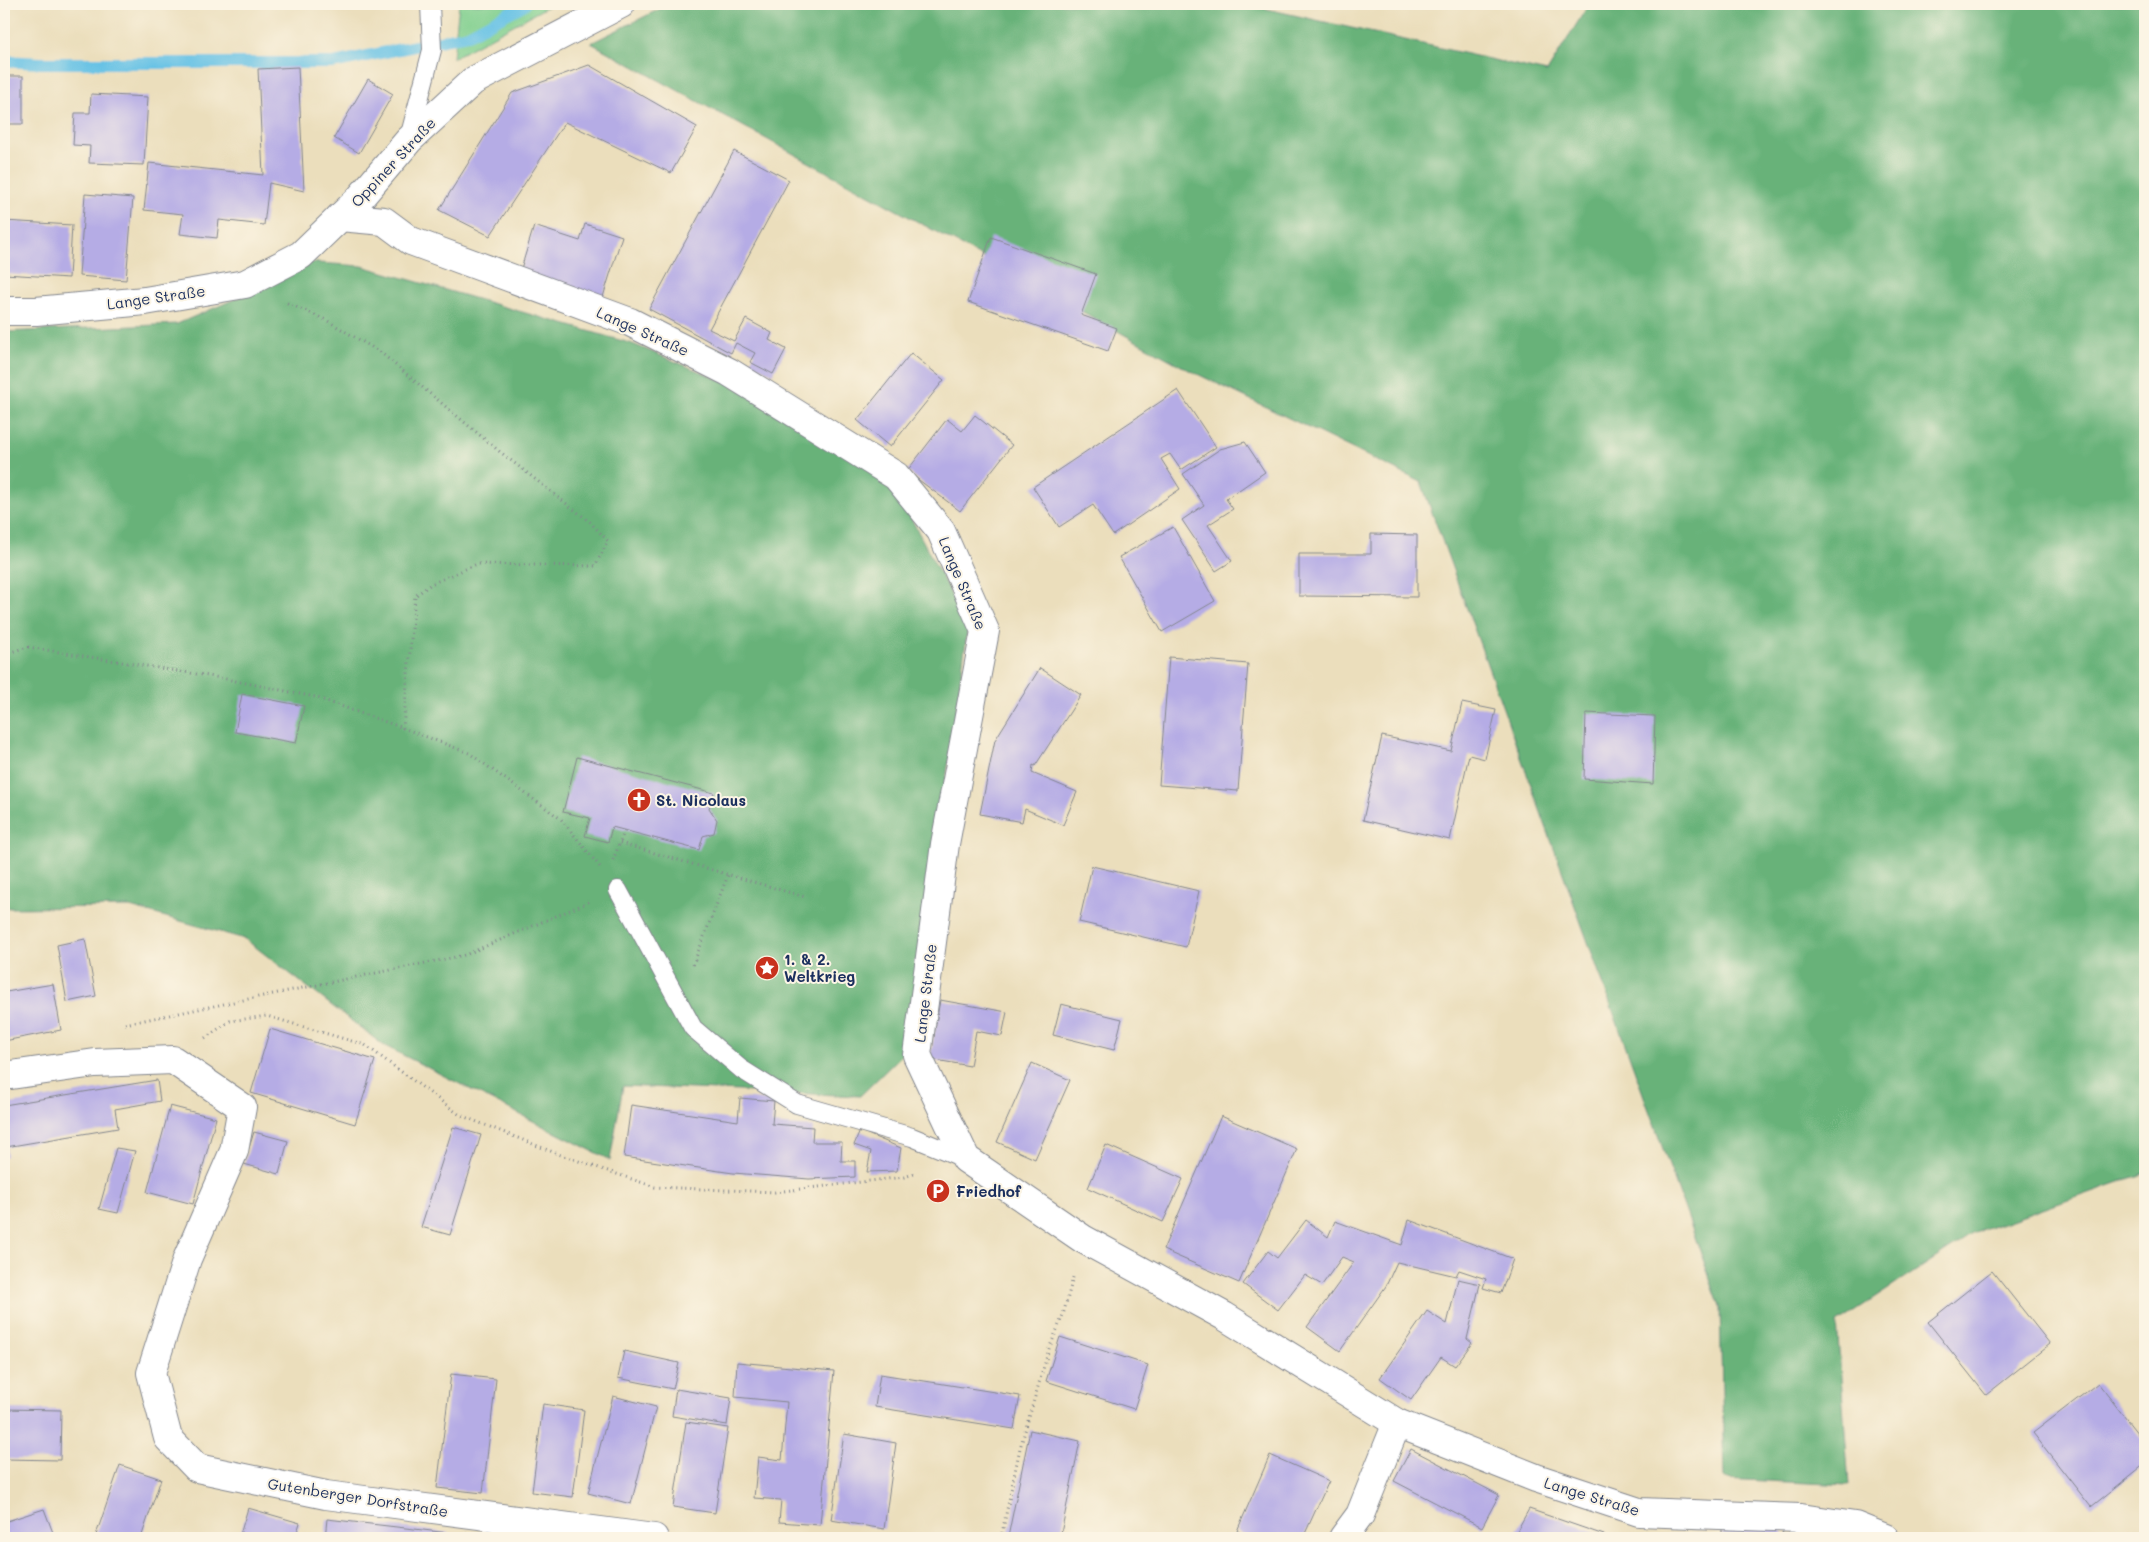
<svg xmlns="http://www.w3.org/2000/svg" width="2149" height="1542" font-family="Mali,sans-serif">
<rect width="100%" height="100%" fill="#fcf5e5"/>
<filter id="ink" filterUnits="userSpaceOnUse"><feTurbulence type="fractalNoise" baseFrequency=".02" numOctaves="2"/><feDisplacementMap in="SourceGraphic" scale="10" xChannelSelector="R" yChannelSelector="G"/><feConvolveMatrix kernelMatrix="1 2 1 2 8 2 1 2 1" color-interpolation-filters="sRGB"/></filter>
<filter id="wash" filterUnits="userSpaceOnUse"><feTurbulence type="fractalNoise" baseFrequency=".0096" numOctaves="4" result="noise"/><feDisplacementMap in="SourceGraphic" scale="20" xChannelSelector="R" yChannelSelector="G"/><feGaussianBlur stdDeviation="1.12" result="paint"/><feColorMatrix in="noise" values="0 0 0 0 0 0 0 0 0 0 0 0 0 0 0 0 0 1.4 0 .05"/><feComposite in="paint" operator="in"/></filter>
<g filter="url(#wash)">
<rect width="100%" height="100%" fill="#ebdebc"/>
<polygon fill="#80cf8e" stroke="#4e7f76" points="459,4 552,4 453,58"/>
<g fill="#68b279" stroke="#42706c">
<polygon points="670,4 1245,4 1547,72 1589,4 2145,4 2145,1173 1972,1234 1837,1323 1849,1485 1724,1479 1720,1306 1421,482 1187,369 591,43"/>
<polygon points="304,262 362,266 630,343 730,384 890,478 968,627 907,1050 860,1096 623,1086 610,1160 383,1045 245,939 130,907 4,908 4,332 177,324 249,293"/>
</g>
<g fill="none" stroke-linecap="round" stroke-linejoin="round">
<polyline stroke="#68c2e5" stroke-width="12" points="4,61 40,63 333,63 468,35 525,4"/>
</g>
<g id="blocks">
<g fill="#b5ace5">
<polygon points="589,65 697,127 671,173 565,122 490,236 439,210 512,93"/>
<polygon points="298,67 304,191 269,183 264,225 219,220 217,238 180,234 183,214 144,210 149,163 263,175 258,69"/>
<rect x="4" y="76" width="19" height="48"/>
<polygon points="368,79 393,94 359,153 334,138"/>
<polygon points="91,94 148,97 144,165 89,163 90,146 73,145 75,113 90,113"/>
<polygon points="734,151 789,180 709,329 734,341 746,319 772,333 769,340 786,349 773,374 750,362 755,353 736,343 731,353 649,309"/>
<polygon points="85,194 133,198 126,280 79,276"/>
<polygon points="4,221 72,225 69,278 4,274"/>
<polygon points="585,224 622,236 603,297 520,272 534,226 580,241"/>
<polygon points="991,237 1096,274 1081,315 1117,328 1108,351 968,302"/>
<polygon points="911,353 944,380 890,447 857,420"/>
<polygon points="1178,390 1216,447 1181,470 1170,454 1161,459 1180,489 1113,535 1093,505 1059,527 1033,487"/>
<polygon points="975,415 1012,445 960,511 907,471 947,419 962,431"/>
<polygon points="1245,442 1265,472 1226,499 1233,509 1208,525 1232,561 1216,571 1182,520 1204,505 1183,474 1220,449"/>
<polygon points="1173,527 1215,601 1162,632 1119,557"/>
<polygon points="1371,534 1417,535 1417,597 1299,596 1299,554 1371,554"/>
<polygon points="1169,657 1248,664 1238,791 1159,785"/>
<polygon points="1040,668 1081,695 1035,766 1033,765 1032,773 1077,792 1063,825 1025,809 1022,822 980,814 995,740"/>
<polygon points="242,694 304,706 296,743 235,732"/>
<polygon points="1462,703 1496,710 1485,759 1469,755 1450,840 1363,820 1382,736 1451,751"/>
<polygon points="1586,713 1655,716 1653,784 1584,779"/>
<polygon points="577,757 714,793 709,808 717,820 714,833 703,836 699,850 612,827 608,842 585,836 590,818 563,812"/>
<polygon points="1092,866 1199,891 1186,947 1079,922"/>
<polygon points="85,939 96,996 67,1002 57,945"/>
<polygon points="53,984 61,1030 4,1041 4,987 6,992"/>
<polygon points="940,1000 1007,1012 1002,1036 976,1031 970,1066 930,1059"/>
<polygon points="1061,1004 1122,1019 1114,1050 1053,1035"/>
<polygon points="270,1029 375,1060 355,1124 251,1093"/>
<polygon points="1032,1063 1070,1080 1035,1159 997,1142"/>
<polygon points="157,1080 160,1101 115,1109 118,1128 6,1147 7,1156 4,1157 4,1105"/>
<polygon points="740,1098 774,1101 772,1124 813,1127 812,1142 842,1142 841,1161 855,1161 855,1177 809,1179 733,1173 624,1157 631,1105 738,1121"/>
<polygon points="170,1106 216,1118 193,1204 147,1192"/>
<polygon points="1221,1116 1297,1149 1239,1283 1163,1250"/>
<polygon points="453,1127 481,1135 450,1235 421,1227"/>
<polygon points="860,1131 901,1148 897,1171 867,1172 871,1151 854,1145"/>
<polygon points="254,1132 288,1141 279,1174 244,1164"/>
<polygon points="1106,1145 1183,1179 1163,1222 1088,1188"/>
<polygon points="116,1148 135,1151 118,1213 99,1209"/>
<polygon points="1306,1220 1328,1237 1335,1221 1402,1245 1409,1220 1513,1259 1501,1293 1483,1288 1486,1279 1459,1270 1456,1276 1397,1262 1386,1286 1340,1351 1307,1327 1354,1262 1342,1257 1322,1285 1305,1275 1278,1310 1243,1284 1268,1251 1277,1258"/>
<polygon points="1992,1271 2050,1344 1986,1395 1928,1322"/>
<polygon points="1458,1279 1480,1284 1467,1339 1472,1343 1455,1366 1441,1357 1411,1400 1380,1378 1427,1311 1447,1324"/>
<polygon points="1060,1337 1148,1365 1134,1409 1046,1381"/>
<polygon points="624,1351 679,1363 673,1389 618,1378"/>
<polygon points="737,1362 834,1371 820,1525 779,1522 781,1500 754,1498 758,1457 782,1460 787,1402 735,1397"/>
<polygon points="451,1374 496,1379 483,1493 437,1488"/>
<polygon points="880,1374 1020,1396 1014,1429 875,1407"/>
<polygon points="2098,1383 2145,1443 2145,1464 2091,1507 2033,1433"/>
<polygon points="676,1389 731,1398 727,1425 672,1416"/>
<polygon points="613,1396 656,1407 631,1504 588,1493"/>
<polygon points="543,1404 584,1410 573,1497 532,1492"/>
<polygon points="4,1409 61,1410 60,1460 4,1459"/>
<polygon points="686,1422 728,1428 715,1513 673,1507"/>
<polygon points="1030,1430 1080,1441 1060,1538 1008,1537"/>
<polygon points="844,1434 896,1443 884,1529 831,1520"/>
<polygon points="1411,1449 1499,1495 1482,1527 1394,1481"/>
<polygon points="1270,1455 1329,1481 1303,1538 1253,1538 1237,1531"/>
<polygon points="120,1465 161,1479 141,1538 106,1538 96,1535"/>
<polygon points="248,1508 300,1523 295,1538 239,1538"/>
<polygon points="44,1509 55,1538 4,1538 4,1522"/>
<polygon points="1529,1509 1604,1535 1605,1538 1513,1538"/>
<polygon points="327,1519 449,1533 448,1538 325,1538"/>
<polygon points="1782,1524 1783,1538 1722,1538 1722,1528"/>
<polygon points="466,1533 495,1537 495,1538 465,1538"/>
</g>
</g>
</g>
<g filter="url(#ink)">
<use href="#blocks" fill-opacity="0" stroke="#83868d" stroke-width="1"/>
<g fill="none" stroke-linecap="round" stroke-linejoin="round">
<g stroke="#83868d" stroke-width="20">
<g id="service">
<polyline points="409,138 432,50 430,4"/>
<polyline points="618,890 693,1028 741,1069 797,1104 912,1137 966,1159"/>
</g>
</g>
<g stroke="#83868d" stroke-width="30">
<g id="minor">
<polyline points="340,217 384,221 411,241 630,322 729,372 896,476 941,531 985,631 945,844 917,1055 966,1159 1083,1239 1224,1316 1397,1423 1536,1478 1639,1512 1801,1518 1855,1526 1885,1538"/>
<polyline points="4,1076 95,1063 173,1060 242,1107 234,1151 187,1259 151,1373 168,1438 197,1468 326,1495 654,1538"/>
<polyline points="1343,1538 1360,1515 1397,1423"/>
</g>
</g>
<g stroke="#83868d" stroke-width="30">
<polyline id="tertiary" points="4,311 36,311 145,301 245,284 301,255 359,199 409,140 473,81 621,4"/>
</g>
<g stroke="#83868d" stroke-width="3" stroke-dasharray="1 4" stroke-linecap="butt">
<polyline points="287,303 326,320 380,352 499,451 590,522 608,541 595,566 477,564 431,584 415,596 403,728 469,753 561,819 600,867"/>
<polyline points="4,654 28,647 221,678 315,697 403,728"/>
<polyline points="620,843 805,897"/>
<polyline points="613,860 625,830"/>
<polyline points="693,965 728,875"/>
<polyline points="125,1024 465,955 591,901"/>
<polyline points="205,1038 230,1021 267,1016 365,1045 460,1115 558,1154 655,1187 775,1192 904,1177 917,1173"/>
<polyline points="1001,1538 1020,1448 1049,1349 1063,1315 1074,1274"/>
</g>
<use href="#service" stroke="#fff" stroke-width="18"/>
<use href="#minor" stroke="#fff" stroke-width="28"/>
<use href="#tertiary" stroke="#fff" stroke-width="28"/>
</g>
</g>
<defs>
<g id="church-disc" transform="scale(1.25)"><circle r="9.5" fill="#c8321e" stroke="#fcf5e5"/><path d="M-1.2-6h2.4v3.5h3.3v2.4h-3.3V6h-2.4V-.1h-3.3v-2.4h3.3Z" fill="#fff"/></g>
<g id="sight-disc" transform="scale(1.25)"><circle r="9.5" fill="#c8321e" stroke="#fcf5e5"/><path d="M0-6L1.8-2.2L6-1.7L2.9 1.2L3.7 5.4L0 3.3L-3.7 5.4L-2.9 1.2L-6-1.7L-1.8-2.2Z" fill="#fff"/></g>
<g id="parking-disc" transform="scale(1.25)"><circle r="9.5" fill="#c8321e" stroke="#fcf5e5"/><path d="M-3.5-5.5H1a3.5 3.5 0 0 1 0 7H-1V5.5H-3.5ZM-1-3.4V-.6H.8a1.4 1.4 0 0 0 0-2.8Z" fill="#fff"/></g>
</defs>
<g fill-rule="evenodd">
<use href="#church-disc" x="639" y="800"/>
<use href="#sight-disc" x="767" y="968"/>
<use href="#parking-disc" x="938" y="1191"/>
</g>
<g text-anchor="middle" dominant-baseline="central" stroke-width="4" stroke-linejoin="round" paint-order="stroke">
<g font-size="15" fill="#1b2f5e" stroke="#fcf5e5">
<text transform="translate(393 162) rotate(-47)">Oppiner Straße</text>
<text transform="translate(156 297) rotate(-8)">Lange Straße</text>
<text transform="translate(643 331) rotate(24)">Lange Straße</text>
<text transform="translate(963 583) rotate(67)">Lange Straße</text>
<text transform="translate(925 993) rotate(-83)">Lange Straße</text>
<text transform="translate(1592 1496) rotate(17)">Lange Straße</text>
<text transform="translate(358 1497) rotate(9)">Gutenberger Dorfstraße</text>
</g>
<g font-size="15" font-weight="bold" fill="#1b2f5e" stroke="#fcf5e5" text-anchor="start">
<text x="656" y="800">St. Nicolaus</text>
<text x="784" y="959">1. &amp; 2.<tspan x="784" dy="17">Weltkrieg</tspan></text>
<text x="956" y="1191">Friedhof</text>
</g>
</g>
<rect width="2149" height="1542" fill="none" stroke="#fcf5e5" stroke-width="20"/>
</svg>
